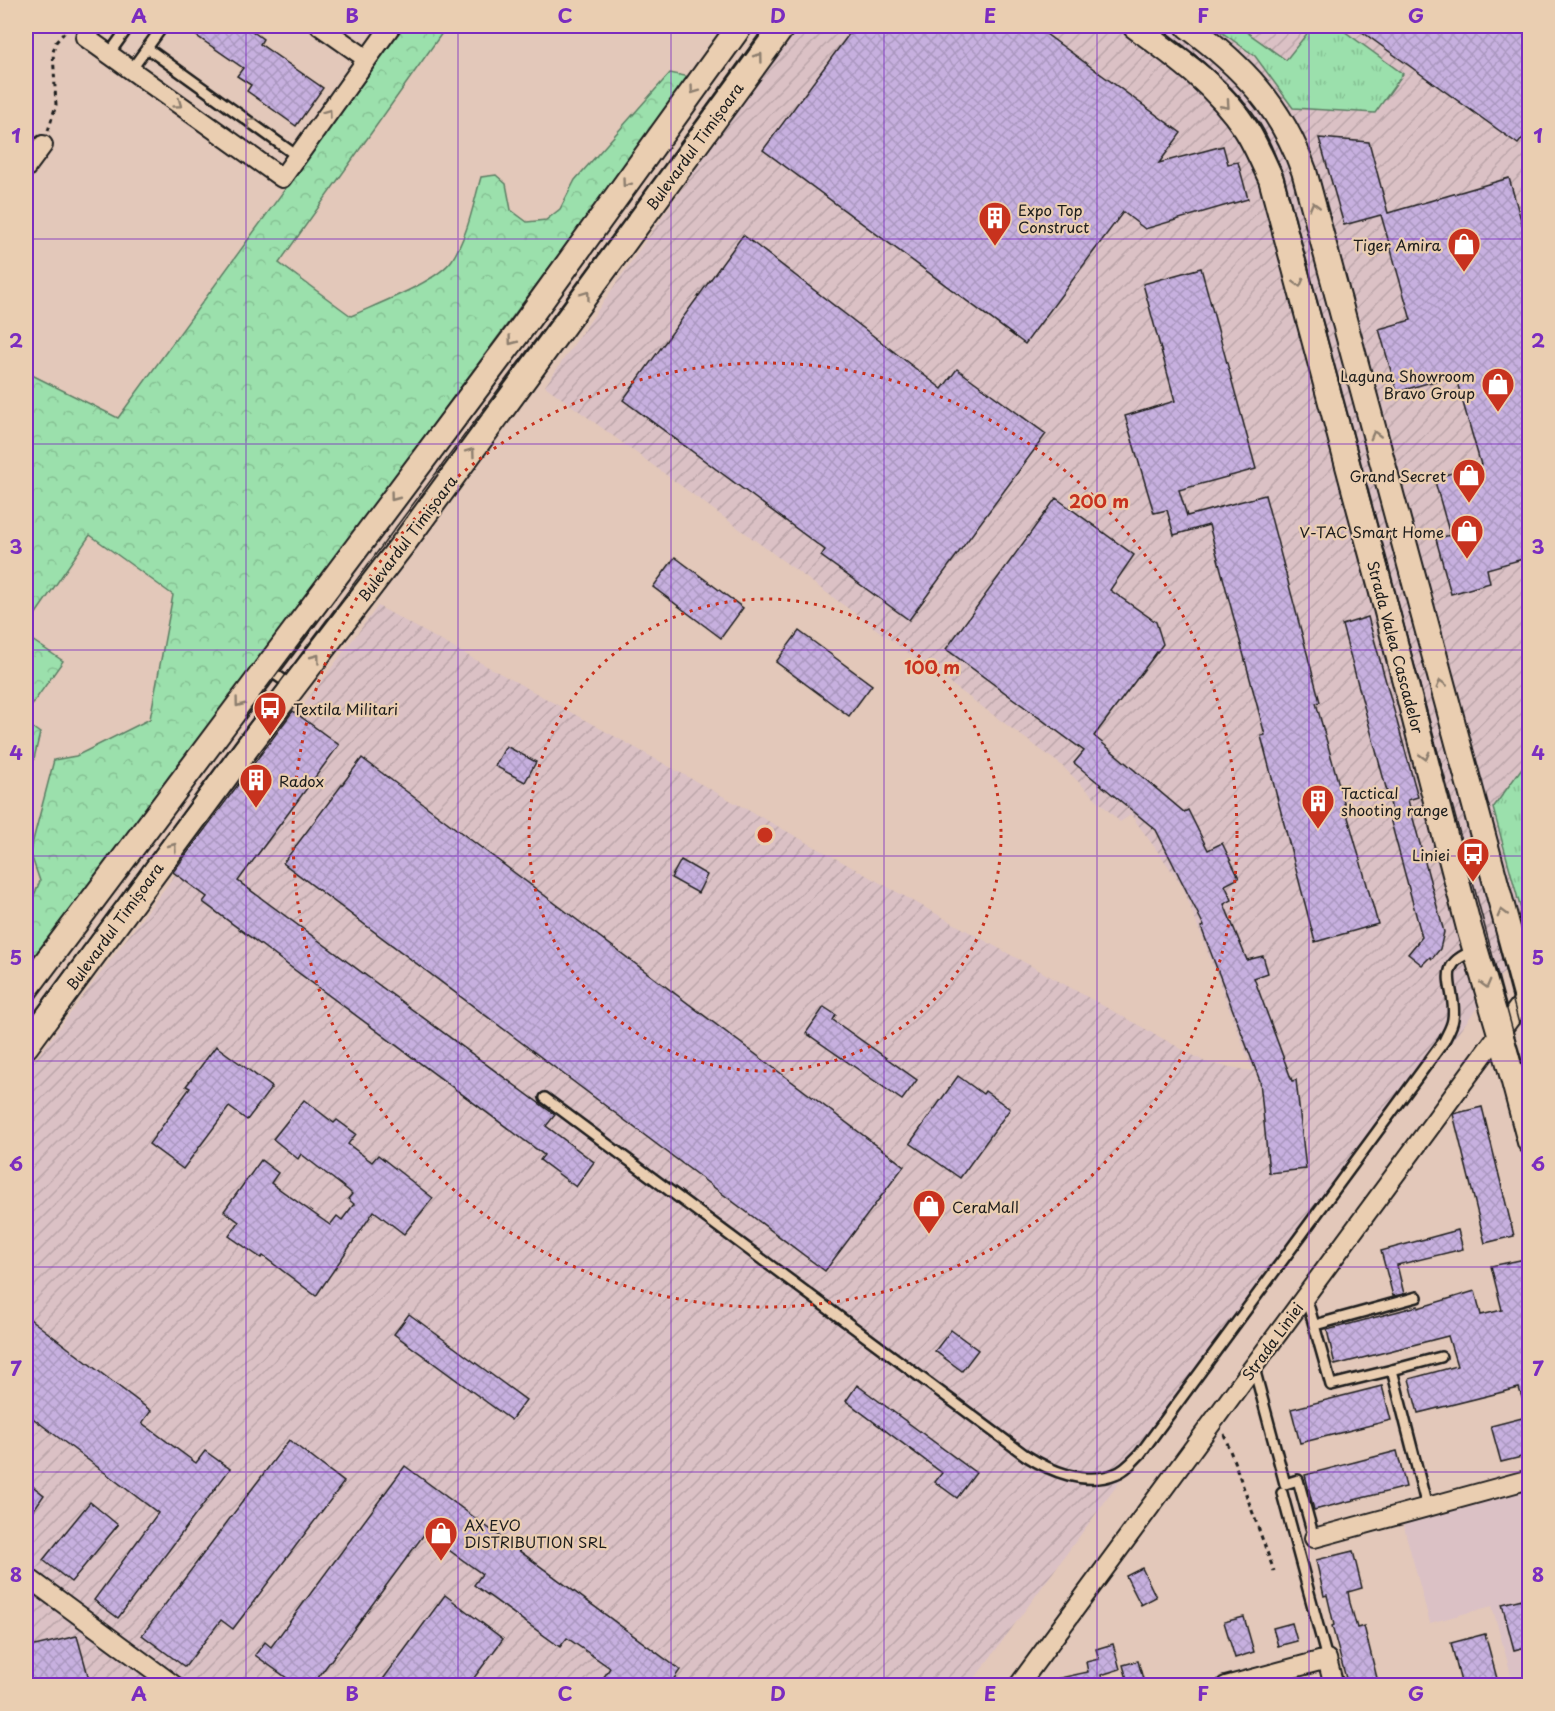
<svg xmlns="http://www.w3.org/2000/svg" width="1555" height="1711" font-family="'Playpen Sans',sans-serif">
<defs>
<pattern id="industrial-furrows" width="10" height="10" patternUnits="userSpaceOnUse" patternTransform="scale(1.5)"><rect width="10" height="10" fill="#dbc1c5"/><path d="M-1 1l2-2M0 10L10 0M9 11l2-2" fill="none" stroke="#bba5a9"/></pattern>
<pattern id="grass-tufts" width="24" height="20" patternUnits="userSpaceOnUse" patternTransform="scale(1.5)"><rect width="24" height="20" fill="#9be0ac"/><path d="M3 7l-1-3M5 7V3M7 7l1-3M15 17l-1-3M17 17v-4M19 17l1-3" fill="none" stroke="#85c093"/></pattern>
<pattern id="forest-crowns" width="20" height="18" patternUnits="userSpaceOnUse" patternTransform="scale(1.5)"><rect width="20" height="18" fill="#9be0ac"/><path d="M2 6a3 3 0 1 1 6 0M12 15a3 3 0 1 1 6 0" fill="none" stroke="#85c093"/></pattern>
<pattern id="building-cross-hatch" width="8" height="8" patternUnits="userSpaceOnUse" patternTransform="scale(1.5)"><rect width="8" height="8" fill="#c7b0df"/><path d="M0 0l8 8M0 8l8-8" fill="none" stroke="#aa97bf"/></pattern>
</defs>
<rect width="100%" height="100%" fill="#e3c8ba"/>
<filter id="ink" filterUnits="userSpaceOnUse"><feTurbulence type="fractalNoise" baseFrequency=".0167" numOctaves="2"/><feDisplacementMap in="SourceGraphic" scale="12" xChannelSelector="R" yChannelSelector="G"/><feConvolveMatrix kernelMatrix="1 2 1 2 8 2 1 2 1" color-interpolation-filters="sRGB"/></filter>
<g filter="url(#ink)">
<polygon fill="#dbc1c5" points="1529,1486 1529,1685 1514,1685 1492,1606 1430,1623 1402,1520"/>
<polygon fill="url(#industrial-furrows)" points="800,26 1529,26 1529,938 1301,1244 1140,1454 970,1685 26,1685 26,1072 378,606 1207,1063 1253,1071 1182,885 1131,815 1120,822 1060,764 545,386 712,145"/>
<g fill="url(#grass-tufts)" stroke="#5c7e64" stroke-width="1.5">
<polygon points="1213,26 1238,26 1286,60 1313,26 1337,26 1403,74 1375,113 1293,108 1255,56"/>
<polygon points="1529,758 1530,938 1529,939 1493,808"/>
</g>
<g fill="url(#forest-crowns)" stroke="#5c7e64" stroke-width="1.5">
<path d="M404 26H447L279 263 351 316C377 304 437 282 452 260 468 235 473 205 481 177L496 175 506 184 511 210 527 222 546 220 560 209 575 180 670 73 690 77 26 975V915L40 881 30 852 54 760 76 756 150 719 173 595 90 535 26 628V372L118 418Z"/>
<polygon points="26,636 63,661 26,713"/>
<polygon points="26,723 40,733 32,767 26,815"/>
</g>
<g fill="url(#building-cross-hatch)" stroke="#1c1c1c" stroke-width="1.5">
<polygon points="182,26 245,26 263,39 260,44 323,88 296,126 247,91 251,85 237,76 243,68"/>
<polygon points="855,26 1035,26 1181,133 1159,163 1223,146 1228,164 1238,162 1248,199 1145,229 1123,212 1025,344 763,150"/>
<polygon points="1354,26 1530,26 1530,129 1518,144"/>
<polygon points="1319,138 1369,142 1388,213 1509,178 1530,251 1530,557 1487,569 1490,583 1451,594 1436,539 1450,535 1434,478 1481,465 1455,375 1397,392 1379,329 1411,320 1381,215 1344,225"/>
<polygon points="743,235 942,389 957,369 1046,434 909,620 821,556 825,550 623,400"/>
<polygon points="1201,268 1256,469 1179,490 1187,516 1265,495 1320,702 1316,703 1378,924 1315,942 1261,736 1265,735 1209,525 1174,535 1167,510 1154,513 1125,416 1175,401 1143,284"/>
<polygon points="1056,498 1134,555 1110,590 1156,622 1163,644 1094,736 1184,812 1188,810 1208,850 1222,843 1239,878 1225,885 1232,900 1224,904 1247,960 1263,956 1268,973 1254,978 1292,1081 1296,1080 1306,1169 1269,1173 1260,1081 1201,927 1204,926 1156,830 1074,763 1084,751 946,649"/>
<polygon points="675,557 743,608 721,638 653,587"/>
<polygon points="1368,617 1418,797 1408,800 1444,932 1440,949 1432,959 1430,957 1422,965 1408,954 1422,937 1388,811 1392,810 1342,625"/>
<polygon points="799,631 872,685 849,716 776,662"/>
<polygon points="293,711 339,745 238,881 555,1115 546,1126 594,1162 576,1187 540,1160 544,1155 203,902 207,897 173,872"/>
<polygon points="506,746 536,762 525,782 495,766"/>
<polygon points="362,758 904,1166 825,1271 283,863"/>
<polygon points="681,860 707,875 698,893 671,878"/>
<polygon points="824,1007 836,1015 833,1020 917,1080 902,1100 806,1033"/>
<polygon points="216,1046 272,1087 247,1120 229,1107 183,1169 149,1144 190,1088 186,1086"/>
<polygon points="958,1076 983,1094 985,1091 1010,1109 960,1178 910,1143"/>
<polygon points="304,1100 334,1123 337,1120 356,1134 348,1144 372,1162 378,1155 433,1198 404,1234 374,1211 316,1296 263,1256 261,1258 229,1236 239,1222 224,1211 261,1160 278,1173 271,1183 330,1225 337,1216 342,1220 354,1204 348,1199 352,1194 349,1191 301,1154 298,1159 273,1139"/>
<polygon points="1482,1107 1514,1236 1485,1243 1453,1114"/>
<polygon points="1458,1230 1463,1249 1397,1265 1404,1294 1393,1296 1381,1251"/>
<polygon points="1530,1258 1530,1410 1526,1410 1519,1388 1418,1413 1409,1379 1457,1366 1448,1336 1335,1365 1327,1330 1418,1306 1418,1308 1475,1291 1481,1315 1502,1310 1491,1266"/>
<polygon points="409,1314 526,1400 511,1420 394,1334"/>
<polygon points="26,1316 151,1411 142,1423 196,1463 205,1451 230,1469 118,1618 94,1600 158,1513 26,1413"/>
<polygon points="951,1330 978,1350 962,1371 935,1351"/>
<polygon points="857,1385 976,1473 957,1498 935,1482 942,1473 846,1401"/>
<polygon points="1382,1386 1391,1420 1300,1443 1291,1409"/>
<polygon points="1530,1416 1530,1455 1501,1462 1491,1426"/>
<polygon points="289,1440 344,1482 233,1629 221,1620 185,1667 142,1635"/>
<polygon points="1397,1451 1406,1487 1314,1510 1305,1475"/>
<polygon points="405,1466 680,1670 669,1686 598,1686 610,1668 567,1638 560,1647 474,1585 482,1574 425,1533 312,1686 298,1686 255,1655 265,1642 271,1647"/>
<polygon points="26,1481 44,1495 26,1521"/>
<polygon points="90,1502 118,1525 71,1582 43,1560"/>
<polygon points="1353,1551 1362,1588 1348,1592 1350,1603 1357,1628 1364,1626 1379,1686 1348,1686 1332,1626 1334,1625 1327,1595 1324,1596 1316,1560"/>
<polygon points="1142,1568 1156,1597 1141,1605 1126,1576"/>
<polygon points="445,1595 503,1639 468,1686 378,1686"/>
<polygon points="1530,1597 1530,1646 1514,1650 1502,1604"/>
<polygon points="1244,1617 1254,1652 1235,1658 1224,1622"/>
<polygon points="1292,1623 1297,1641 1278,1646 1273,1628"/>
<polygon points="1485,1634 1499,1686 1462,1686 1451,1643"/>
<polygon points="77,1636 91,1686 26,1686 26,1648"/>
<polygon points="1113,1644 1120,1669 1101,1675 1103,1683 1095,1686 1052,1686 1051,1680 1088,1672 1086,1662 1099,1659 1096,1649"/>
<polygon points="1138,1661 1145,1686 1129,1686 1123,1665"/>
</g>
<g fill="none" stroke-linecap="round" stroke-linejoin="round">
<g stroke="#1c1c1c" stroke-width="14">
<g id="service">
<polyline points="147,48 297,156"/>
<polyline points="109,54 129,26"/>
<polyline points="131,70 163,26"/>
<polyline points="266,668 292,686"/>
<path d="M545 1098 1025 1455C1050 1471 1085 1486 1115 1474 1125 1471 1133 1461 1140 1454L1444 1041C1447 1034 1452 1027 1453 1019 1458 989 1431 966 1474 951"/>
<polyline points="1306,1297 1331,1385 1392,1370 1427,1507"/>
<polyline points="1315,1325 1417,1297"/>
<polyline points="1254,1368 1285,1484 1298,1480 1314,1538"/>
<polyline points="1392,1370 1441,1357"/>
<polyline points="1282,1493 1327,1659"/>
</g>
</g>
<g stroke="#1c1c1c" stroke-width="22">
<g id="minor">
<polyline points="94,26 85,37 282,178 391,26"/>
<polyline points="320,26 367,59"/>
<polyline points="26,168 43,145"/>
<polyline points="1314,1538 1530,1479"/>
<polyline points="26,1576 175,1686"/>
<polyline points="1018,1686 1526,997"/>
<polyline points="1226,1686 1327,1659 1334,1686"/>
</g>
</g>
<g stroke="#1c1c1c" stroke-width="28">
<g id="secondary">
<path d="M1135 26C1175 55 1218 86 1246 129 1256 145 1263 162 1271 179L1380 585 1469 928 1510 1067 1530 1142"/>
<path d="M1188 26C1242 66 1281 106 1304 171L1530 1010"/>
<polyline points="26,989 518,333 740,26"/>
<polyline points="26,1046 251,742 406,540 783,26"/>
</g>
</g>
<g stroke="#1c1c1c" stroke-width="3" stroke-dasharray="4.5 4.5" stroke-linecap="butt">
<polyline points="48,131 56,105 53,52 56,42 70,26"/>
<polyline points="1224,1434 1274,1571"/>
</g>
<use href="#service" stroke="#eaceb1" stroke-width="9"/>
<use href="#minor" stroke="#eaceb1" stroke-width="18"/>
<use href="#secondary" stroke="#eaceb1" stroke-width="24"/>
<g stroke="#1c1c1c" stroke-width="1.5">
<path d="M1154 26C1193 55 1234 82 1260 124 1270 140 1276 157 1283 175L1530 1095"/>
<polyline points="245,716 317,620"/>
<polyline points="1497,940 1519,1024"/>
<path d="M26 1025C271 691 523 362 765 26"/>
</g>
</g>
<defs><path id="oneway-chevron" d="M-2-3.5L2.5 0L-2 3.5" fill="none" stroke-width="1.6" stroke-linecap="round" stroke-linejoin="round" transform="scale(1.5)"/></defs>
<g stroke="#8d7e6e">
<use href="#oneway-chevron" transform="translate(759 57) rotate(-53)"/>
<use href="#oneway-chevron" transform="translate(694 90) rotate(126)"/>
<use href="#oneway-chevron" transform="translate(178 104) rotate(36)"/>
<use href="#oneway-chevron" transform="translate(1226 105) rotate(48)"/>
<use href="#oneway-chevron" transform="translate(328 113) rotate(-54)"/>
<use href="#oneway-chevron" transform="translate(250 122) rotate(-144)"/>
<use href="#oneway-chevron" transform="translate(626 183) rotate(126)"/>
<use href="#oneway-chevron" transform="translate(1314 206) rotate(-105)"/>
<use href="#oneway-chevron" transform="translate(1299 283) rotate(75)"/>
<use href="#oneway-chevron" transform="translate(586 295) rotate(-54)"/>
<use href="#oneway-chevron" transform="translate(512 341) rotate(127)"/>
<use href="#oneway-chevron" transform="translate(1375 435) rotate(-105)"/>
<use href="#oneway-chevron" transform="translate(471 452) rotate(-54)"/>
<use href="#oneway-chevron" transform="translate(394 497) rotate(127)"/>
<use href="#oneway-chevron" transform="translate(316 658) rotate(-53)"/>
<use href="#oneway-chevron" transform="translate(1441 684) rotate(-105)"/>
<use href="#oneway-chevron" transform="translate(239 703) rotate(127)"/>
<use href="#oneway-chevron" transform="translate(1425 756) rotate(75)"/>
<use href="#oneway-chevron" transform="translate(173 847) rotate(-53)"/>
<use href="#oneway-chevron" transform="translate(1502 913) rotate(-105)"/>
<use href="#oneway-chevron" transform="translate(1486 984) rotate(75)"/>
</g>
</g>
<path fill="none" stroke="#7b2cbf" stroke-width="1.5" stroke-opacity="0.55" d="M246 26V1686M458 26V1686M671 26V1686M884 26V1686M1097 26V1686M1309 26V1686M26 239H1530M26 444H1530M26 650H1530M26 856H1530M26 1061H1530M26 1267H1530M26 1472H1530"/>
<g fill="none" stroke="#c8321e" stroke-width="3" stroke-dasharray="3 6">
<circle cx="765" cy="835" r="236"/>
<circle cx="765" cy="835" r="472"/>
</g>
<defs>
<g id="building-pin" transform="scale(1.725)"><path d="M0 17L-7.5 6A9.5 9.5 0 1 1 7.5 6Z" fill="#c8321e" stroke="#eaceb1"/><path d="M-4-6H4V6H1V3H-1V6H-4ZM-2.5-4.3h1.7v1.8h-1.7ZM.8-4.3h1.7v1.8H.8ZM-2.5-1h1.7V.8h-1.7ZM.8-1h1.7V.8H.8Z" fill="#fff"/></g>
<g id="shop-pin" transform="scale(1.725)"><path d="M0 17L-7.5 6A9.5 9.5 0 1 1 7.5 6Z" fill="#c8321e" stroke="#eaceb1"/><path d="M-5-2.5h2.3a2.7 3.5 0 0 1 5.4 0H5L5.5 6h-11ZM-1.5-2.5h3a1.5 2.3 0 0 0-3 0Z" fill="#fff"/></g>
<g id="bus-pin" transform="scale(1.725)"><path d="M0 17L-7.5 6A9.5 9.5 0 1 1 7.5 6Z" fill="#c8321e" stroke="#eaceb1"/><path d="M-5-6H5V4H4V6H2V4H-2V6H-4V4H-5ZM-3.5-4V0h7V-4ZM-3.5 1.2v1.5H-2V1.2ZM2 1.2v1.5H3.5V1.2Z" fill="#fff"/></g>
</defs>
<g fill-rule="evenodd">
<use href="#building-pin" x="995" y="218"/>
<use href="#shop-pin" x="1464" y="244"/>
<use href="#shop-pin" x="1498" y="384"/>
<use href="#shop-pin" x="1469" y="475"/>
<use href="#shop-pin" x="1467" y="531"/>
<use href="#bus-pin" x="270" y="708"/>
<use href="#building-pin" x="256" y="780"/>
<use href="#building-pin" x="1318" y="801"/>
<use href="#bus-pin" x="1473" y="854"/>
<use href="#shop-pin" x="929" y="1206"/>
<use href="#shop-pin" x="441" y="1533"/>
</g>
<g text-anchor="middle" dominant-baseline="central" stroke-width="4.5" stroke-linejoin="round" paint-order="stroke">
<g font-size="15" fill="#1c1c1c" stroke="#eaceb1">
<text transform="translate(694 146) rotate(-54)">Bulevardul Timișoara</text>
<text transform="translate(407 538) rotate(-53)">Bulevardul Timișoara</text>
<text transform="translate(1396 647) rotate(75)">Strada Valea Cascadelor</text>
<text transform="translate(114 926) rotate(-54)">Bulevardul Timișoara</text>
<text transform="translate(1272 1341) rotate(-54)">Strada Liniei</text>
</g>
<g font-size="15" fill="#1c1c1c" stroke="#eaceb1" text-anchor="start">
<text x="1018" y="209">Expo Top<tspan x="1018" dy="17">Construct</tspan></text>
<text x="1441" y="244" text-anchor="end">Tiger Amira</text>
<text x="1475" y="375" text-anchor="end">Laguna Showroom<tspan x="1475" dy="17">Bravo Group</tspan></text>
<text x="1446" y="475" text-anchor="end">Grand Secret</text>
<text x="1444" y="531" text-anchor="end">V-TAC Smart Home</text>
<text x="293" y="708">Textila Militari</text>
<text x="279" y="780">Radox</text>
<text x="1341" y="792">Tactical<tspan x="1341" dy="17">shooting range</tspan></text>
<text x="1450" y="854" text-anchor="end">Liniei</text>
<text x="952" y="1206">CeraMall</text>
<text x="464" y="1524">AX EVO<tspan x="464" dy="17">DISTRIBUTION SRL</tspan></text>
</g>
</g>
<circle cx="765" cy="835" r="9" fill="#c8321e" stroke="#eaceb1" stroke-width="3"/>
<g font-size="18" text-anchor="middle" font-weight="bold" fill="#c8321e" stroke="#eaceb1" stroke-width="4.5" stroke-linejoin="round" paint-order="stroke">
<text x="1099" y="508">200 m</text>
<text x="932" y="674">100 m</text>
</g>
<rect width="1555" height="1711" fill="none" stroke="#eaceb1" stroke-width="66"/>
<rect x="33" y="33" width="1489" height="1645" fill="none" stroke="#7b2cbf" stroke-width="2"/>
<g font-size="20" text-anchor="middle" font-weight="bold" fill="#7b2cbf">
<text x="139" y="23">A</text>
<text x="352" y="23">B</text>
<text x="565" y="23">C</text>
<text x="778" y="23">D</text>
<text x="990" y="23">E</text>
<text x="1203" y="23">F</text>
<text x="1416" y="23">G</text>
<text x="16" y="143">1</text>
<text x="1538" y="143">1</text>
<text x="16" y="348">2</text>
<text x="1538" y="348">2</text>
<text x="16" y="554">3</text>
<text x="1538" y="554">3</text>
<text x="16" y="760">4</text>
<text x="1538" y="760">4</text>
<text x="16" y="965">5</text>
<text x="1538" y="965">5</text>
<text x="16" y="1171">6</text>
<text x="1538" y="1171">6</text>
<text x="16" y="1376">7</text>
<text x="1538" y="1376">7</text>
<text x="16" y="1582">8</text>
<text x="1538" y="1582">8</text>
<text x="139" y="1701">A</text>
<text x="352" y="1701">B</text>
<text x="565" y="1701">C</text>
<text x="778" y="1701">D</text>
<text x="990" y="1701">E</text>
<text x="1203" y="1701">F</text>
<text x="1416" y="1701">G</text>
</g>
</svg>
